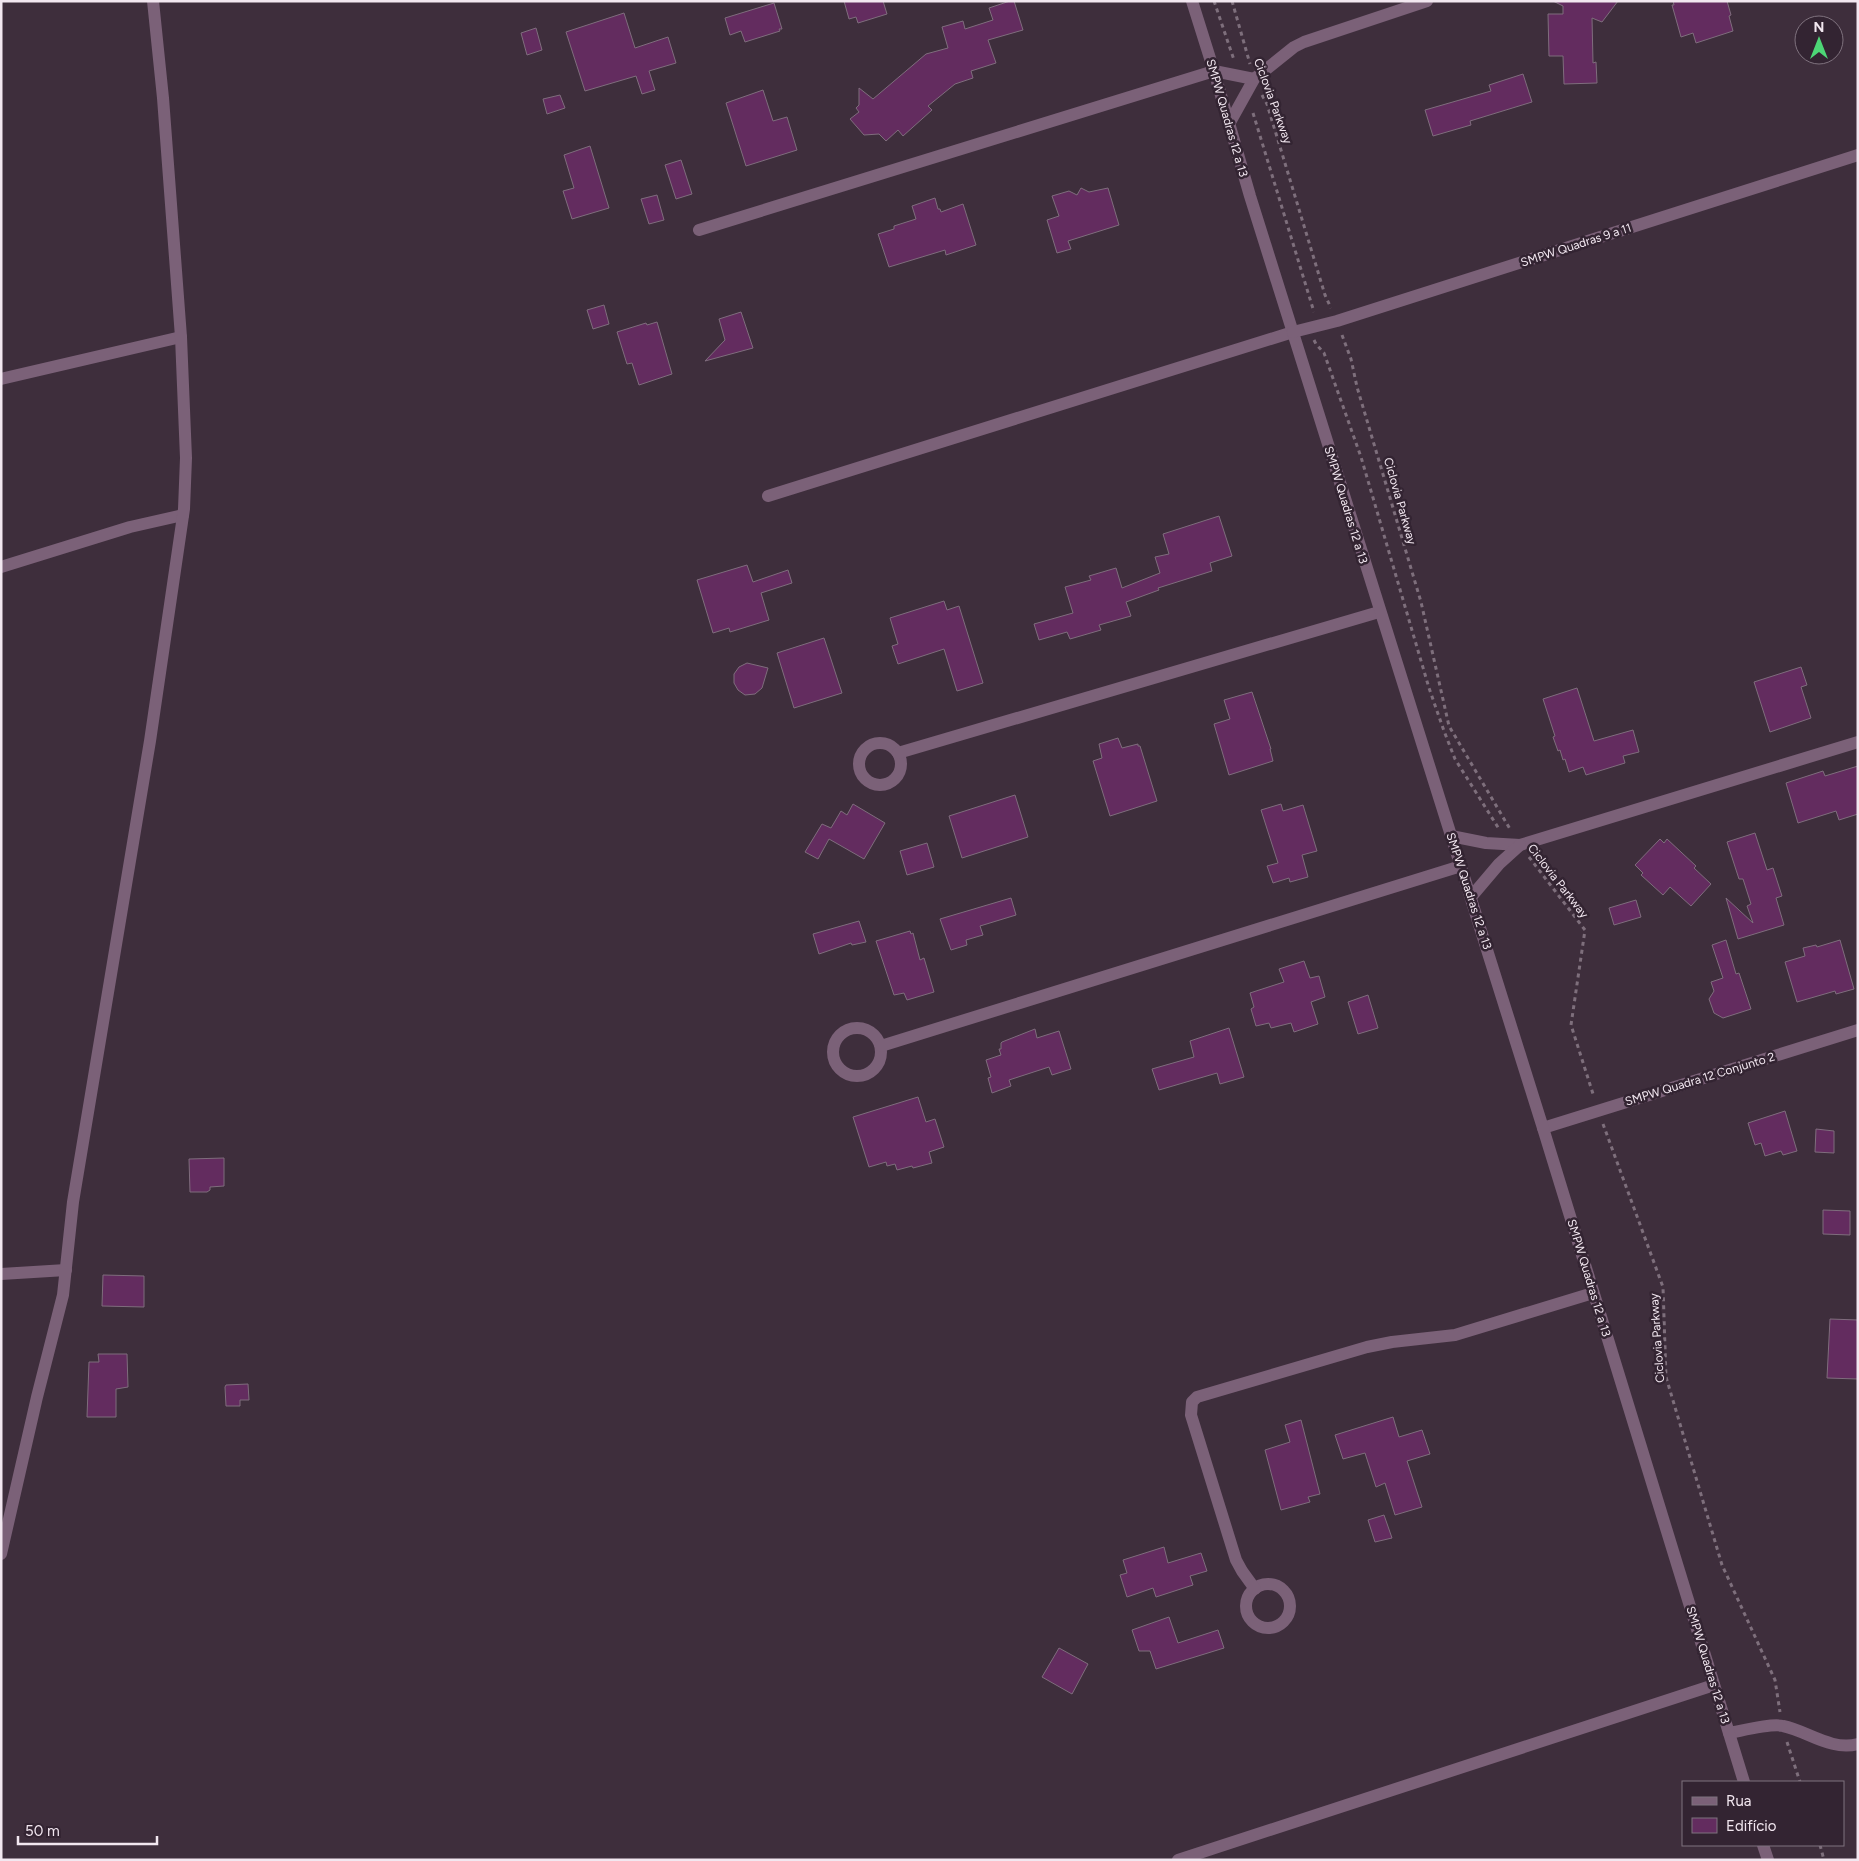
<svg xmlns="http://www.w3.org/2000/svg" width="1859" height="1861" font-family="Figtree,sans-serif">
<rect width="100%" height="100%" fill="#3e2e3c"/>
<g fill="#632c5f" stroke="#7f6d7d">
<polygon points="844,1 883,1 887,14 858,23 856,17 849,19"/>
<polygon points="1010,1 1014,1 1023,30 988,40 996,63 971,71 973,78 955,84 928,106 932,110 903,136 898,130 886,141 879,134 864,135 850,119 859,112 856,108 859,105 859,88 873,99 926,54 948,48 942,27 963,21 965,29 993,20 989,8"/>
<polygon points="1553,1 1618,1 1602,22 1592,18 1593,63 1596,62 1597,83 1564,84 1563,56 1549,56 1548,14 1563,14 1563,6"/>
<polygon points="1673,1 1727,1 1731,15 1729,16 1733,31 1696,43 1693,33 1681,37 1672,5 1674,5"/>
<polygon points="774,3 782,29 779,29 780,31 745,42 741,31 730,35 725,18"/>
<polygon points="624,13 635,48 668,37 676,63 649,71 655,90 642,94 636,76 585,91 566,32"/>
<polygon points="536,28 542,50 527,55 521,33"/>
<polygon points="1523,74 1532,102 1470,121 1471,125 1433,136 1425,110 1491,91 1489,85"/>
<polygon points="763,90 773,121 787,117 797,150 746,166 726,103"/>
<polygon points="560,95 565,108 547,114 543,99"/>
<polygon points="590,146 609,208 572,219 563,191 574,188 564,155"/>
<polygon points="681,160 692,194 676,199 665,165"/>
<polygon points="1081,188 1089,192 1108,188 1119,225 1068,241 1071,249 1057,253 1047,220 1059,216 1052,196 1069,191 1077,195"/>
<polygon points="657,195 664,220 649,224 641,199"/>
<polygon points="935,198 938,209 940,209 941,212 963,204 976,245 946,255 945,250 889,267 878,234 894,229 894,226 916,219 912,206"/>
<polygon points="604,305 609,324 593,329 587,310"/>
<polygon points="741,312 753,348 705,361 725,340 719,319"/>
<polygon points="657,322 672,374 639,385 632,363 627,364 617,332 646,323 647,325"/>
<polygon points="1219,516 1232,556 1210,563 1212,571 1158,588 1159,590 1126,602 1131,616 1099,625 1101,630 1070,639 1067,632 1039,640 1034,624 1073,613 1065,587 1091,580 1089,576 1116,568 1122,588 1160,573 1155,557 1169,554 1163,534"/>
<polygon points="747,565 753,582 788,570 792,583 761,593 769,620 730,632 729,628 713,633 697,580"/>
<polygon points="944,601 947,610 959,606 983,683 957,691 944,649 898,664 892,646 898,644 890,618"/>
<polygon points="824,638 842,693 794,708 777,653"/>
<polygon points="747,663 768,668 762,688 755,694 745,695 738,690 734,683 734,674 739,667"/>
<polygon points="1801,667 1807,685 1801,687 1811,718 1770,732 1754,682"/>
<polygon points="1577,688 1594,741 1633,730 1639,752 1623,756 1625,763 1586,775 1583,767 1569,772 1565,759 1563,760 1560,750 1558,751 1553,737 1555,736 1543,699"/>
<polygon points="1252,692 1271,749 1270,749 1273,761 1229,775 1214,724 1230,719 1224,700"/>
<polygon points="1118,738 1122,748 1138,744 1138,746 1140,746 1157,801 1110,816 1093,761 1102,758 1099,744"/>
<polygon points="1858,766 1858,814 1839,820 1836,811 1798,823 1786,783 1823,771 1825,776"/>
<polygon points="1015,795 1028,837 962,858 949,816"/>
<polygon points="853,804 885,823 864,859 829,839 818,859 805,852 822,824 831,828 841,811 847,815"/>
<polygon points="1281,804 1283,811 1303,805 1317,851 1302,855 1308,877 1290,882 1289,878 1273,883 1267,866 1278,863 1261,810"/>
<polygon points="1755,833 1767,870 1773,868 1782,896 1776,898 1784,925 1738,939 1726,898 1753,923 1747,906 1751,904 1743,879 1739,879 1727,842"/>
<polygon points="1660,839 1664,843 1667,839 1696,866 1694,868 1711,884 1691,906 1670,887 1663,895 1641,875 1643,873 1635,865"/>
<polygon points="927,843 934,867 907,875 900,851"/>
<polygon points="1011,898 1016,915 980,926 983,935 966,940 967,945 951,950 940,919"/>
<polygon points="1636,900 1641,917 1614,925 1609,908"/>
<polygon points="859,921 866,942 852,945 851,943 819,954 813,934"/>
<polygon points="910,931 911,934 913,933 920,960 924,958 934,992 907,1000 904,993 894,995 876,941"/>
<polygon points="1726,940 1736,974 1739,973 1751,1009 1723,1018 1714,1013 1709,999 1714,991 1711,982 1723,978 1712,945"/>
<polygon points="1840,940 1854,989 1836,994 1835,991 1797,1002 1785,962 1805,956 1803,948 1816,945 1817,947"/>
<polygon points="1304,961 1310,978 1319,976 1325,997 1311,1002 1318,1024 1294,1032 1291,1023 1271,1028 1269,1023 1256,1026 1251,1009 1254,1007 1250,993 1284,982 1279,969"/>
<polygon points="1368,995 1378,1028 1358,1034 1348,1002"/>
<polygon points="1229,1028 1244,1077 1220,1084 1217,1073 1159,1090 1152,1069 1194,1057 1190,1041"/>
<polygon points="1035,1029 1037,1038 1059,1031 1071,1069 1052,1075 1049,1067 1009,1080 1011,1086 992,1093 988,1078 991,1077 986,1060 1001,1055 999,1049 1001,1049 1001,1043 1002,1042"/>
<polygon points="918,1097 926,1122 935,1119 944,1147 929,1152 932,1163 913,1168 912,1166 897,1170 895,1164 887,1166 886,1162 869,1167 853,1117"/>
<polygon points="1785,1111 1797,1151 1783,1155 1781,1151 1765,1156 1761,1143 1755,1145 1748,1123"/>
<polygon points="1816,1129 1834,1131 1834,1153 1815,1152"/>
<polygon points="224,1158 224,1186 210,1187 210,1190 207,1192 190,1192 189,1159"/>
<polygon points="1823,1210 1850,1211 1850,1235 1823,1234"/>
<polygon points="103,1275 144,1276 144,1307 102,1306"/>
<polygon points="1830,1319 1858,1320 1858,1379 1827,1378"/>
<polygon points="98,1354 127,1354 128,1387 116,1389 116,1417 87,1417 89,1362 99,1362"/>
<polygon points="248,1384 249,1400 240,1400 240,1406 226,1406 225,1387 226,1385"/>
<polygon points="1393,1417 1399,1437 1422,1430 1430,1454 1407,1461 1422,1507 1395,1515 1385,1483 1376,1487 1365,1453 1343,1459 1335,1435"/>
<polygon points="1301,1420 1320,1494 1308,1497 1310,1502 1281,1510 1265,1450 1290,1442 1285,1425"/>
<polygon points="1384,1515 1392,1538 1375,1542 1368,1520"/>
<polygon points="1164,1547 1168,1563 1201,1553 1207,1571 1190,1576 1193,1585 1156,1597 1153,1588 1127,1597 1120,1575 1127,1573 1123,1560"/>
<polygon points="1169,1617 1178,1643 1218,1630 1224,1648 1156,1669 1150,1651 1139,1651 1132,1630"/>
<polygon points="1059,1648 1088,1664 1072,1694 1042,1677"/>
</g>
<g fill="none" stroke-linecap="round" stroke-linejoin="round">
<g stroke="#7e6f7c" stroke-width="3" stroke-dasharray="4 4" stroke-linecap="butt">
<polyline points="1214,1 1234,60"/>
<polyline points="1232,1 1250,64"/>
<polyline points="1262,95 1267,104 1325,295 1331,308"/>
<polyline points="1253,113 1314,312"/>
<polyline points="1342,335 1351,359 1357,387 1421,602 1449,726 1510,829"/>
<polyline points="1314,340 1316,344 1324,353 1361,457 1429,688 1444,731 1455,759 1499,829"/>
<polyline points="1529,857 1585,930 1571,1025 1594,1097"/>
<polyline points="1603,1124 1663,1287 1666,1377 1722,1565 1775,1680 1780,1712"/>
<polyline points="1787,1742 1800,1782"/>
<polyline points="1820,1845 1824,1860"/>
</g>
<g stroke="#7b6178" stroke-width="12">
<polyline points="1229,124 1254,79 1294,47 1304,42 1427,1"/>
<polyline points="699,230 1214,71 1254,79"/>
<polyline points="1,379 181,337"/>
<polyline points="768,496 1293,332"/>
<polyline points="1,567 130,527 183,515"/>
<circle cx="880" cy="764" r="21"/>
<polyline points="898,753 1379,612"/>
<polyline points="1451,836 1486,843 1520,845 1858,742"/>
<polyline points="1471,897 1499,864 1520,845"/>
<circle cx="857" cy="1052" r="24"/>
<polyline points="881,1046 1461,866"/>
<polyline points="1543,1128 1858,1030"/>
<polyline points="1,1274 66,1270"/>
<polyline points="1,1554 37,1397 63,1295 73,1202 150,741 184,509 186,458 181,337 163,98 153,1"/>
<circle cx="1268" cy="1606" r="22"/>
<polyline points="1255,1589 1242,1571 1236,1560 1191,1415 1192,1402 1197,1397 1367,1347 1392,1342 1455,1335 1593,1293"/>
<path d="M1729 1733C1741 1731 1772 1723 1783 1726 1808 1731 1830 1751 1858 1744"/>
<polyline points="1178,1860 1714,1685"/>
</g>
<g stroke="#7b6178" stroke-width="12">
<polyline points="1192,1 1214,71 1250,196 1543,1128 1744,1782"/>
<polyline points="1293,332 1337,321 1858,155"/>
<polyline points="1763,1845 1768,1860"/>
</g>
</g>
<g text-anchor="middle" dominant-baseline="central" stroke-width="5" stroke-linejoin="round" paint-order="stroke">
<g font-size="12" fill="#f2e7f0" stroke="#332432">
<text transform="translate(1273 101) rotate(70)">Ciclovia Parkway</text>
<text transform="translate(1227 118) rotate(74)">SMPW Quadras 12 a 13</text>
<text transform="translate(1576 245) rotate(-18)">SMPW Quadras 9 a 11</text>
<text transform="translate(1400 501) rotate(74)">Ciclovia Parkway</text>
<text transform="translate(1346 505) rotate(73)">SMPW Quadras 12 a 13</text>
<text transform="translate(1558 881) rotate(52)">Ciclovia Parkway</text>
<text transform="translate(1469 891) rotate(72)">SMPW Quadras 12 a 13</text>
<text transform="translate(1700 1079) rotate(-17)">SMPW Quadra 12 Conjunto 2</text>
<text transform="translate(1589 1278) rotate(73)">SMPW Quadras 12 a 13</text>
<text transform="translate(1657 1338) rotate(-94)">Ciclovia Parkway</text>
<text transform="translate(1708 1665) rotate(73)">SMPW Quadras 12 a 13</text>
</g>
</g>
<rect width="1859" height="1861" fill="none" stroke="#f2e7f0" stroke-width="5"/>
<rect x="1682" y="1781" width="162" height="65" fill="#332432" stroke="#7f727e"/>
<rect x="1692" y="1797" width="25" height="8" fill="#7b6178" stroke="#7f727e"/>
<text x="1726" y="1806" font-size="15" fill="#f2e7f0">Rua</text>
<rect x="1692" y="1818" width="25" height="15" fill="#632c5f" stroke="#7f727e"/>
<text x="1726" y="1831" font-size="15" fill="#f2e7f0">Edifício</text>
<g transform="translate(1819 40)"><circle r="24" fill="#332432" stroke="#7f727e"/>
<path d="M0-4L9 19L0 12L-9 19Z" fill="#4dd676"/>
<text y="-8" font-size="14" font-weight="bold" text-anchor="middle" fill="#f2e7f0">N</text>
</g>
<path d="M18 1836v8h139v-8" fill="none" stroke="#f2e7f0" stroke-width="2.5"/>
<text x="25" y="1836" font-size="15" fill="#f2e7f0" stroke="#332432" stroke-width="4" paint-order="stroke">50 m</text>
</svg>
